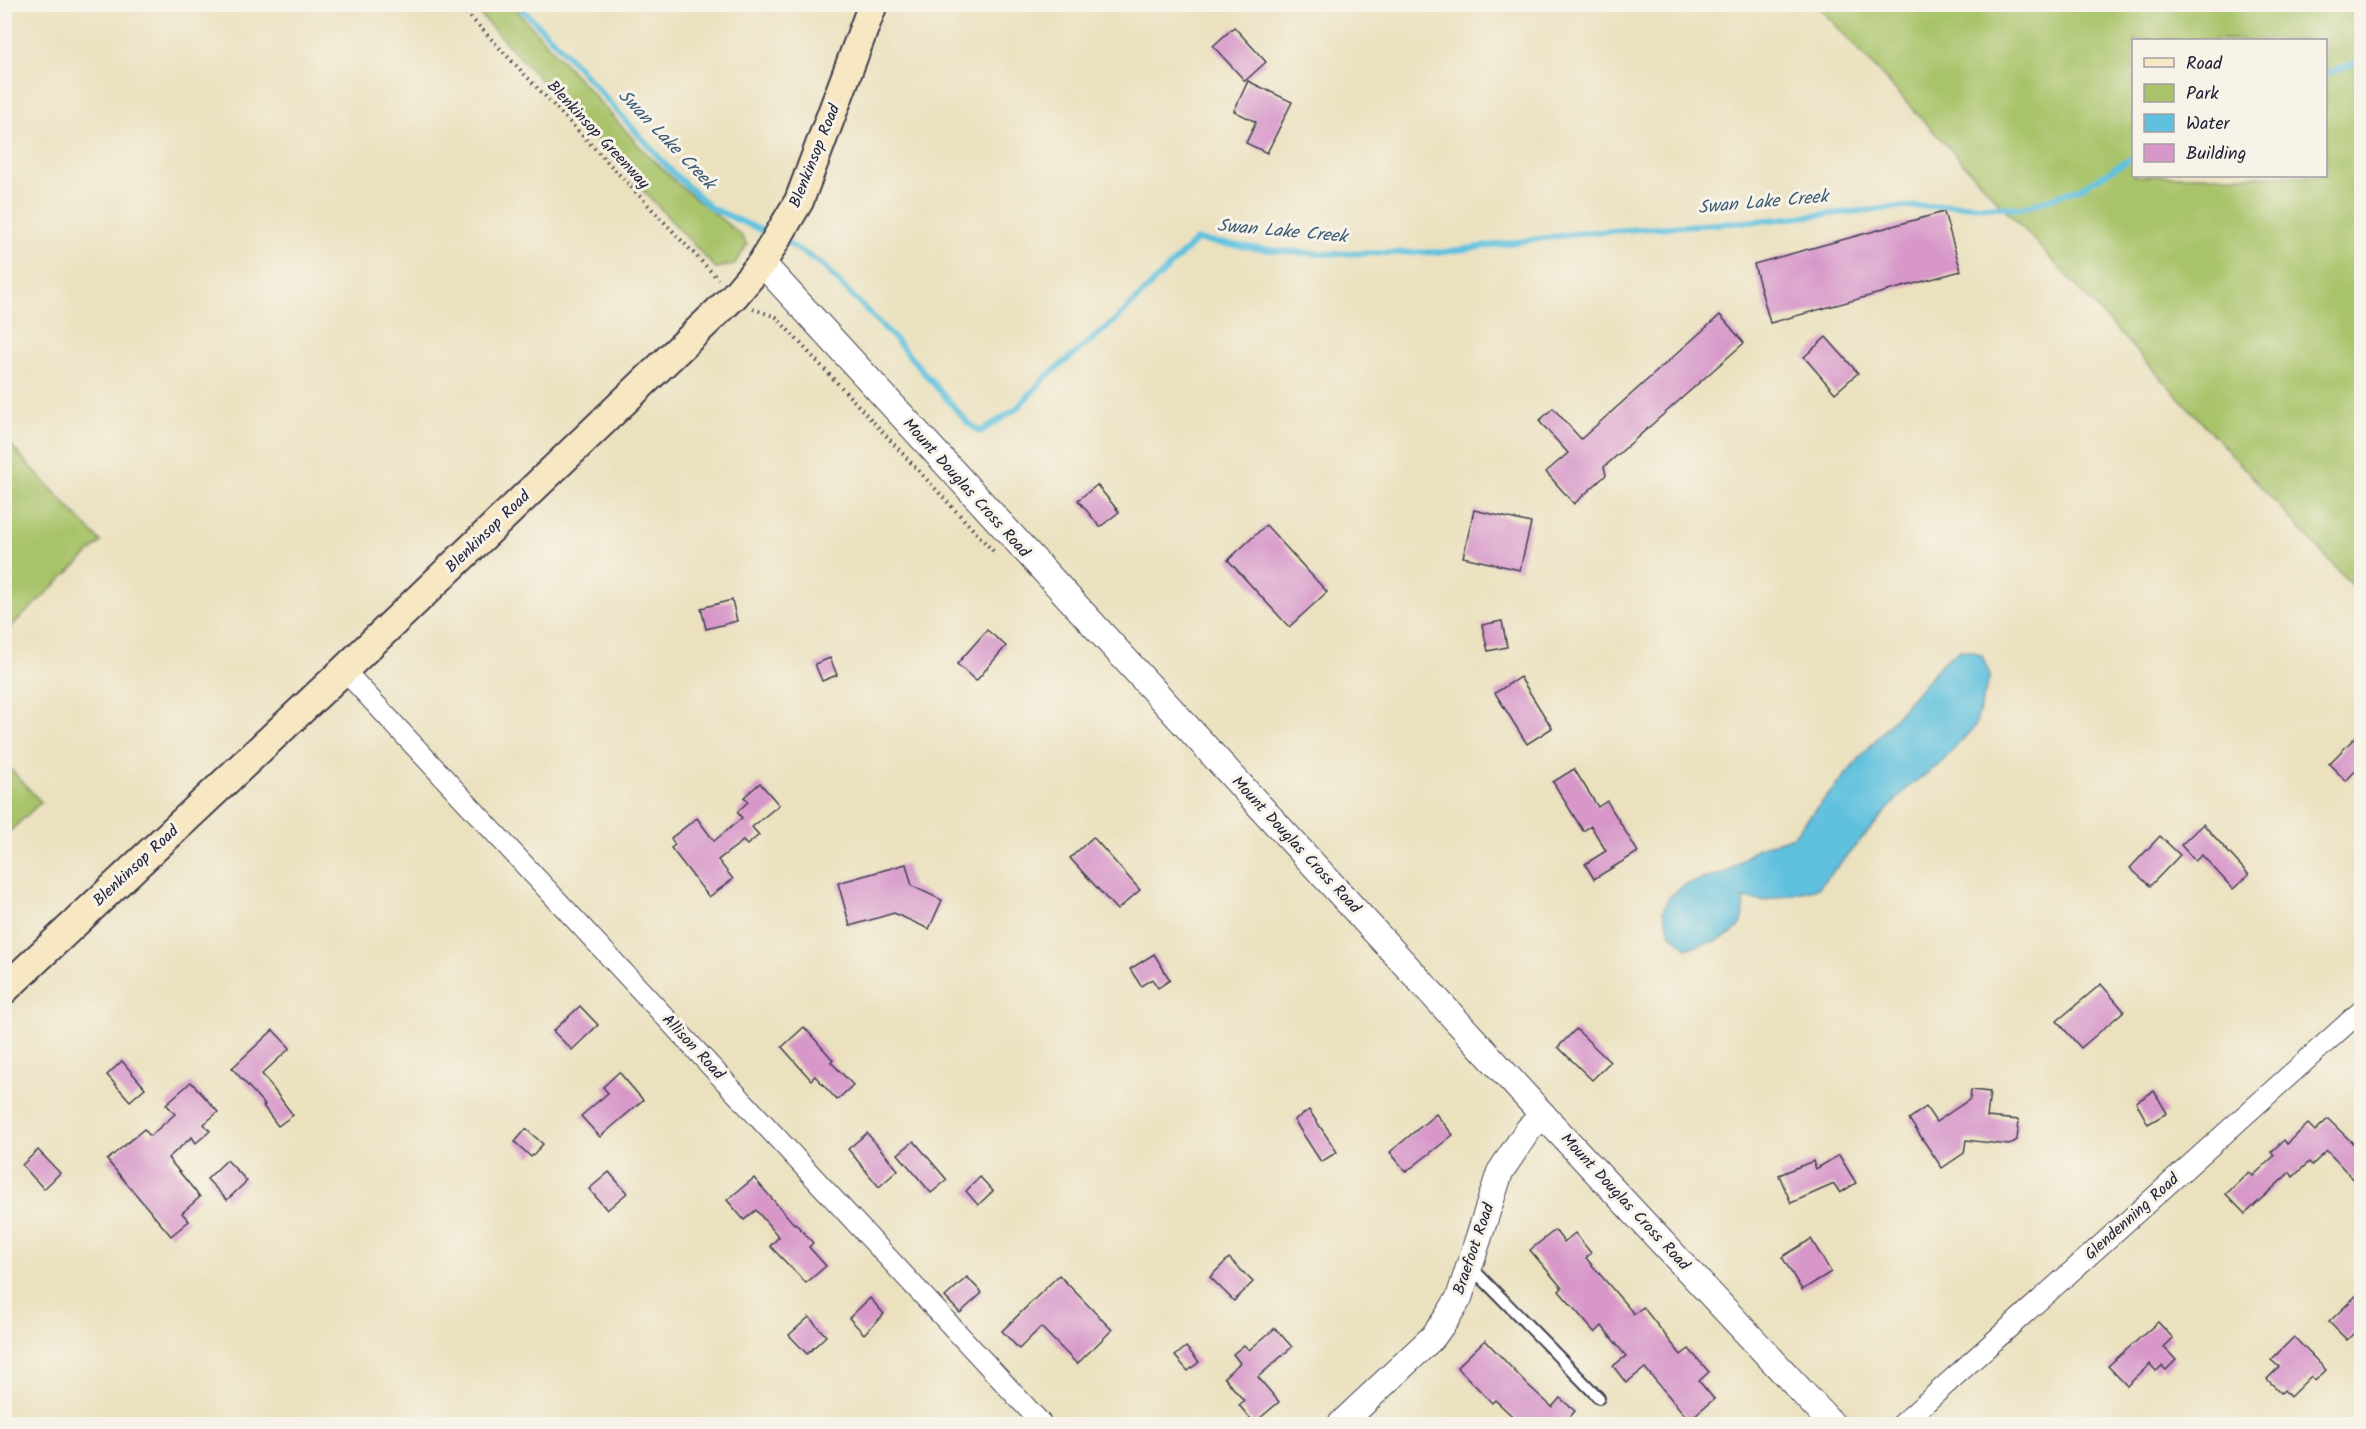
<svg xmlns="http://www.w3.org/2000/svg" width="2366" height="1429" font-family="Kalam,sans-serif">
<rect width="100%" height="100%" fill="#f7f3e8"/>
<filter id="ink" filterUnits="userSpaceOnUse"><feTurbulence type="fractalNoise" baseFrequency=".0167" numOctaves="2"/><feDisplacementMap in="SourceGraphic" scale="12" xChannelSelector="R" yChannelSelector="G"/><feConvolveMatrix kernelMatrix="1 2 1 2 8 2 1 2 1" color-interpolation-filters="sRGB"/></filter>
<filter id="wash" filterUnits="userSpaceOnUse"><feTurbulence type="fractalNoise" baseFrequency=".008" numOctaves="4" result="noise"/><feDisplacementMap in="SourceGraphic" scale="24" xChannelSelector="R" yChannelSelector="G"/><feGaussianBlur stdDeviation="1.35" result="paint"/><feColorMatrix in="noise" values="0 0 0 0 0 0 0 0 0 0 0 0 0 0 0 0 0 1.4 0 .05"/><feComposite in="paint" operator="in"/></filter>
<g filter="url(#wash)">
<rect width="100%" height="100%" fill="#ebe1bf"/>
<g fill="#a8c369" stroke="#657252" stroke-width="1.5" fill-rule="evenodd">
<polygon points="471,5 512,5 643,150 679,185 741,235 747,245 734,265 716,268 705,257"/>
<path d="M1817 5H2361V595ZM2134 40H2326V176H2134Z"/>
<polygon points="5,439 101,542 5,632"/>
<polygon points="4,762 41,802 5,836 4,836"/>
</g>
<path fill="#60c1de" stroke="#41728c" stroke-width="1.5" d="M1959 650 1973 651 1982 656 1990 675 1975 726 1940 764 1907 788 1818 888 1762 901 1742 898C1743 902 1744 908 1744 912 1743 938 1706 944 1687 948L1671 934 1663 911 1669 897 1686 884 1727 872 1756 849 1793 836 1941 664Z"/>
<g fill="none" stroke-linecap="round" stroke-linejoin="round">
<g stroke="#60c1de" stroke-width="6">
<polyline points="517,4 560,47 673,173 711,208 770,234"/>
<polyline points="2326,74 2362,60"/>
<polyline points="784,241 820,263 893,337 966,421 980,432 1016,409 1046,377 1116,320 1196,240 1269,250 1321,254 1444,252 1581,233 1758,221 1902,207 1958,205 2023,208 2081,188 2134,157"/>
</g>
</g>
<g id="blocks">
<g fill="#d797c9">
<polygon points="1234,27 1266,62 1245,81 1213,46"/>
<polygon points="1248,81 1292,102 1267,153 1246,143 1256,122 1234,111"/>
<polygon points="1944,212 1961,271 1770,323 1754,264"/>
<polygon points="1720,315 1744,343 1604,467 1606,475 1574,504 1546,472 1568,453 1539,421 1553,408 1581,439"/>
<polygon points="1826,337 1858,373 1835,393 1804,357"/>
<polygon points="1097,485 1119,512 1100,527 1078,500"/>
<polygon points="1474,510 1531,523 1520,570 1463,557"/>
<polygon points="1266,525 1327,592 1289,627 1228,560"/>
<polygon points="732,600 737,621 706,629 701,608"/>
<polygon points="1502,621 1507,647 1488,651 1482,625"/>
<polygon points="987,630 1006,646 976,681 957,664"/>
<polygon points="830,658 837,675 822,681 815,664"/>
<polygon points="1520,677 1552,728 1527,744 1495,693"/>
<polygon points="2361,731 2361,765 2346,781 2329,764"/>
<polygon points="1574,769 1598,807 1607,801 1638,852 1594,879 1585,864 1606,851 1591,826 1583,831 1553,782"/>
<polygon points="760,783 779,805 752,827 759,835 747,845 743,841 718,860 733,879 709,897 671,848 675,845 671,838 697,818 714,841 742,818 737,812 748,802 744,797"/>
<polygon points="2203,824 2249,875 2233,889 2202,855 2195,861 2181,845"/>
<polygon points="2160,836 2180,855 2150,886 2130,868"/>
<polygon points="1093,837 1140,890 1117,910 1070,858"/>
<polygon points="906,864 912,886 942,900 929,929 894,913 850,926 838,883"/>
<polygon points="1154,954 1170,980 1158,988 1152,979 1141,986 1130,969"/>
<polygon points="2101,984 2124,1011 2081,1048 2057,1021"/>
<polygon points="580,1006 598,1025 572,1050 553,1031"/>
<polygon points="804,1027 833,1060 831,1062 853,1085 837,1100 815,1076 811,1080 782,1047"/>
<polygon points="1576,1029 1610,1062 1592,1080 1558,1047"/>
<polygon points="273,1030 290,1048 262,1074 293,1115 278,1126 263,1106 265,1105 232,1068"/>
<polygon points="122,1061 145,1088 130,1101 107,1075"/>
<polygon points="619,1072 643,1100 600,1137 581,1116 608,1093 603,1087"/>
<polygon points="191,1082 218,1112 204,1124 210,1131 196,1143 192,1137 168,1158 200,1197 182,1213 189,1221 171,1236 107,1160 144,1129 150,1136 175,1114 166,1104"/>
<polygon points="1971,1090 1990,1092 1987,1117 2019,1120 2017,1140 2009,1145 1966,1140 1964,1153 1942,1168 1909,1119 1926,1107 1936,1122 1970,1099"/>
<polygon points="2154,1091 2167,1113 2148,1124 2136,1102"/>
<polygon points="1309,1110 1337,1152 1321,1162 1294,1120"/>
<polygon points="1436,1114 1453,1135 1406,1172 1390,1152"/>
<polygon points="2328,1119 2361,1151 2361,1187 2327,1151 2312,1165 2309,1162 2293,1177 2290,1172 2245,1214 2226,1194 2249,1172 2253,1176 2274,1156 2271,1152 2284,1140 2287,1144 2308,1124 2315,1131"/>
<polygon points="526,1129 543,1144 531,1157 515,1142"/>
<polygon points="867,1133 898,1170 879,1187 848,1149"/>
<polygon points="914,1141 947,1180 931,1193 898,1154"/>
<polygon points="38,1150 60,1173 44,1189 22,1165"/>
<polygon points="1839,1155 1856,1183 1840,1193 1834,1184 1791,1203 1779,1175 1813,1161 1816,1169"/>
<polygon points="227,1160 247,1181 227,1200 207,1179"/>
<polygon points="609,1172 627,1193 607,1210 589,1189"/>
<polygon points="980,1177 993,1191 978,1205 966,1191"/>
<polygon points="754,1178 794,1224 795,1223 813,1243 809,1247 826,1266 806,1283 770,1246 779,1237 756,1210 744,1220 727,1200"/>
<polygon points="1555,1230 1564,1242 1575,1233 1591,1253 1586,1258 1634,1314 1643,1307 1681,1355 1689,1349 1709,1372 1699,1381 1714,1399 1689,1420 1645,1368 1626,1383 1613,1366 1626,1356 1602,1326 1595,1333 1559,1291 1562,1288 1530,1250"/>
<polygon points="1811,1239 1831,1272 1802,1290 1782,1257"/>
<polygon points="1229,1258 1253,1282 1234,1301 1210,1277"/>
<polygon points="1059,1275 1112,1330 1077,1364 1041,1327 1019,1349 1002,1331"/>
<polygon points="967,1277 982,1293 960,1313 945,1297"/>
<polygon points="2361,1291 2361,1326 2347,1340 2329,1322"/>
<polygon points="870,1298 884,1314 864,1334 849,1318"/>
<polygon points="809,1317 826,1336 807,1354 789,1335"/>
<polygon points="2158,1322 2173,1338 2164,1347 2176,1360 2166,1370 2162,1366 2156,1371 2150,1364 2127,1386 2108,1366"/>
<polygon points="1275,1328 1292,1347 1258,1377 1279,1402 1254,1423 1239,1405 1244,1401 1224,1377 1240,1363 1233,1354 1244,1345 1249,1350"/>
<polygon points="2294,1337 2326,1370 2315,1381 2311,1376 2290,1397 2284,1390 2281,1393 2267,1379 2279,1367 2271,1360"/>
<polygon points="1485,1340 1528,1385 1552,1407 1560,1398 1575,1411 1563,1425 1522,1425 1495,1400 1492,1403 1457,1367"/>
<polygon points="1186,1347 1199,1362 1188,1371 1175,1356"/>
</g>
</g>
</g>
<g filter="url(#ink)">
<use href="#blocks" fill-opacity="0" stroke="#403f4f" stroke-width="1.5"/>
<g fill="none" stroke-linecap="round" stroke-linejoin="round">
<g stroke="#403f4f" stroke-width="14">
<polyline id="service" points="1471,1267 1599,1398"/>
</g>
<g stroke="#403f4f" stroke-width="22">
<g id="minor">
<polyline points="344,670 1042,1424"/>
<polyline points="1902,1424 2362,1010"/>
</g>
</g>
<g stroke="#403f4f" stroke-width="28">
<g id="tertiary">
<polyline points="762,263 1543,1115 1832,1424"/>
<polyline points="1341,1424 1433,1337 1446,1319 1459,1298 1500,1172 1528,1130 1543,1115"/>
</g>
</g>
<g stroke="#403f4f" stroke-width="32">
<polyline id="secondary" points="4,990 344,670 734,296 762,263 799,201 873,4"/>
</g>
<g stroke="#403f4f" stroke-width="4" stroke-dasharray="1.5 4.5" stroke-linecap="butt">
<polyline points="458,4 718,279"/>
<polyline points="753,309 776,317 993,551"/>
</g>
<use href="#service" stroke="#fff" stroke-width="10"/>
<use href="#minor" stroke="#fff" stroke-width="20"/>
<use href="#tertiary" stroke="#fff" stroke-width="26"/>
<use href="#secondary" stroke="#f7e8c3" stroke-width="28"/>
</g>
</g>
<g text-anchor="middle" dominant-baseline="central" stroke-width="6" stroke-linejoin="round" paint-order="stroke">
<g font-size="16" fill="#22223b" stroke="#f7f3e8">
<text transform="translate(598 135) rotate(47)">Blenkinsop Greenway</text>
<text transform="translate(815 156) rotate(-68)">Blenkinsop Road</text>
<text transform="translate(966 488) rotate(48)">Mount Douglas Cross Road</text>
<text transform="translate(488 532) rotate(-44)">Blenkinsop Road</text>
<text transform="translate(1296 845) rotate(47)">Mount Douglas Cross Road</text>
<text transform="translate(136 866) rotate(-43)">Blenkinsop Road</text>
<text transform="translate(693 1047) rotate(47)">Allison Road</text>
<text transform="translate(1625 1202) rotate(47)">Mount Douglas Cross Road</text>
<text transform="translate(2132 1217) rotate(-42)">Glendenning Road</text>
<text transform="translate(1474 1249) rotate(-71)">Braefoot Road</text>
</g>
<g font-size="18" font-style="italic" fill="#385a74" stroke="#f7f3e8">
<text transform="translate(666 140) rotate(46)">Swan Lake Creek</text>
<text transform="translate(1763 203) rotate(-5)">Swan Lake Creek</text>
<text transform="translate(1282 232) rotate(5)">Swan Lake Creek</text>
</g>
</g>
<rect width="2366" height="1429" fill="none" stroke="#f7f3e8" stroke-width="24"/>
<rect x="2132" y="39" width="195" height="138" fill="#f7f3e8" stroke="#a29fa3" stroke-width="1.5"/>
<rect x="2144" y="58" width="30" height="9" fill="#f7e8c3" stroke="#a29fa3" stroke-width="1.5"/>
<text x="2186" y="69" font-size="18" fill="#22223b">Road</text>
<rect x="2144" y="84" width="30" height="18" fill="#a8c369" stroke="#a29fa3" stroke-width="1.5"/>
<text x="2186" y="99" font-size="18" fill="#22223b">Park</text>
<rect x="2144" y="114" width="30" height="18" fill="#60c1de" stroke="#a29fa3" stroke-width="1.5"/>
<text x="2186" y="129" font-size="18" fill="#22223b">Water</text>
<rect x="2144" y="144" width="30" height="18" fill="#d797c9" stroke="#a29fa3" stroke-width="1.5"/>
<text x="2186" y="159" font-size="18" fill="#22223b">Building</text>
</svg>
